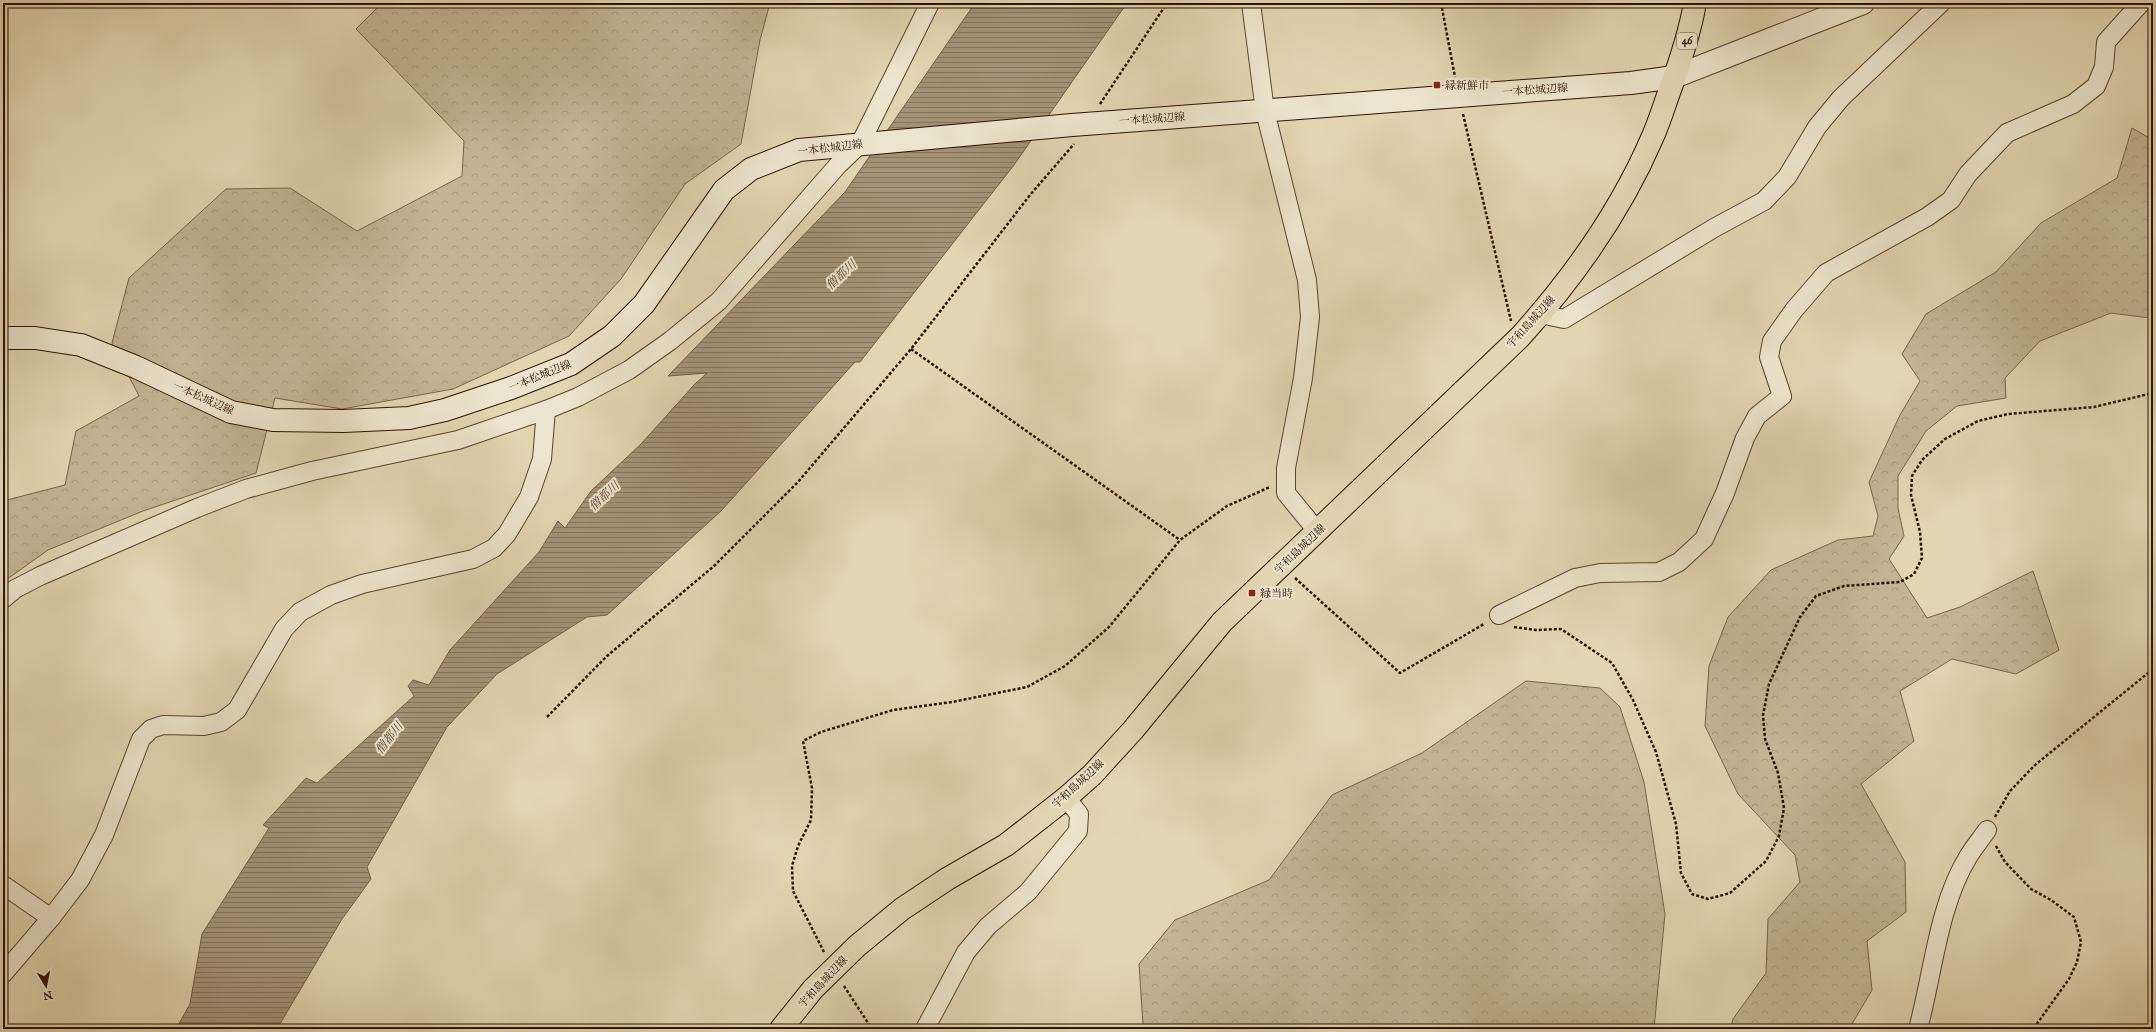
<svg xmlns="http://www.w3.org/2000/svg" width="2156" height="1032" font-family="'IM FELL Great Primer','Noto Serif JP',serif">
<defs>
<pattern id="forest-crowns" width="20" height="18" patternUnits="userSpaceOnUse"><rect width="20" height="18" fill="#c3b493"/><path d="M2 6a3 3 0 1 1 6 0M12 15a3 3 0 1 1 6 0" fill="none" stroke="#a89a7d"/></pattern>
<pattern id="water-rules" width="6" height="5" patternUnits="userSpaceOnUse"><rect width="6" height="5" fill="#a49276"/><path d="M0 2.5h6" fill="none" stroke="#86765f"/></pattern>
</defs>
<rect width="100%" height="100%" fill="#e2d5b1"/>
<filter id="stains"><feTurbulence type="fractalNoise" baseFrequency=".005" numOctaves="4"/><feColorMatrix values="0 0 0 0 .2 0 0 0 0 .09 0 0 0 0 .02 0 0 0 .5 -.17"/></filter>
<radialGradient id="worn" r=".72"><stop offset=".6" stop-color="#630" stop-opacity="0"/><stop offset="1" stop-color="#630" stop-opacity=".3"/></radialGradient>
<g fill="url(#forest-crowns)" stroke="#77624b">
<polygon points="382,3 770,3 760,40 741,144 685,184 621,279 569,336 453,389 342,409 275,398 256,473 143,511 48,550 3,582 3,501 65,485 76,431 139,396 112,343 129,278 226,189 290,188 357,231 462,176 464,141 356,29"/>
<polygon points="2132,128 2153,140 2153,315 2150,318 2111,313 2040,341 2005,378 2006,398 1957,406 1926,431 1898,476 1898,508 1904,536 1889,559 1927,618 1960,607 2033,571 2059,650 2016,674 1952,659 1900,691 1914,741 1861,784 1905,862 1906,912 1867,941 1872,990 1849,1029 1730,1029 1733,1019 1766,973 1768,919 1800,882 1795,855 1738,794 1705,726 1709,666 1728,617 1771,570 1838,540 1873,536 1878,516 1869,482 1900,415 1920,381 1902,354 1926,314 1996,272 2041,223 2117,178"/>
<polygon points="1526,681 1600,688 1620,707 1644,782 1665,914 1654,1029 1137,1029 1143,1025 1139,964 1175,920 1269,880 1332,795 1422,753"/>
</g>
<polygon fill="url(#water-rules)" stroke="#745e48" points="975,3 1127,3 1014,165 860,362 855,362 721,511 607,615 587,617 497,674 447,727 367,867 371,879 342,919 277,1029 176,1029 190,1004 202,934 269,828 263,825 306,778 317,783 414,696 408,686 413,680 429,685 450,650 539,552 558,521 565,528 591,491 641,444 694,385 707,373 668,376 845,192"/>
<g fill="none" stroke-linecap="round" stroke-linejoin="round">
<g stroke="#59422e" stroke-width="20">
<g id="minor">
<polyline points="1251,3 1265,111 1307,280 1310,317 1303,378 1286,468 1286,493 1318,532"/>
<polyline points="1540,314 1564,319 1714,228 1764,201 1787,177 1817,127 1841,98 1941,3"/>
<polyline points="3,599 15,589 40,576 197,508 246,489 312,471 458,440 546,410 578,397 629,370 670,341 719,301 838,165 860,144 930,3"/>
<polyline points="1499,615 1575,578 1600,573 1659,572 1679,562 1704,539 1725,493 1745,438 1757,416 1782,396 1769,357 1772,341 1794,310 1826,273 1927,217 1951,200 1968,174 2007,133 2073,104 2096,86 2104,67 2106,42 2140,4"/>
<polyline points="3,885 51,918 3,974"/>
<polyline points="51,918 80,880 104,835 141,739 151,729 163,725 204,726 221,722 237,710 284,629 300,612 331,595 362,584 473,559 494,548 507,534 529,497 542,459 546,410"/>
<polyline points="925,1029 966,952 988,926 1028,892 1078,831 1079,814 1066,798"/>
<path d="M1918 1029C1933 974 1938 906 1968 857 1974 847 1981 839 1987 830"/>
</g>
</g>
<g stroke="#59422e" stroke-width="24">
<polyline id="tertiary" points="1674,77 1863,3"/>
</g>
<g stroke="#2b1103" stroke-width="24">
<polyline id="secondary" points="3,338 35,338 81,345 136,367 231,412 273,420 343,421 409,418 445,410 511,388 571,364 612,336 644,304 724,190 751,169 799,150 1072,125 1631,83 1674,77"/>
</g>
<g stroke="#2b1103" stroke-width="24">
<path id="primary" d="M781 1029 813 989 857 946 902 909 947 879 1006 845 1066 798 1092 775 1133 730 1222 622 1520 337C1574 277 1621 211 1653 136 1660 120 1665 103 1671 87 1681 59 1690 32 1695 3"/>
</g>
<g stroke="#2b1103" stroke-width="2.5" stroke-dasharray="3 2" stroke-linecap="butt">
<polyline points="1441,3 1455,77"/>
<polyline points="1100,104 1167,3"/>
<polyline points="1463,114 1511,321"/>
<polyline points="911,349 1180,540"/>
<polyline points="1295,578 1400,673 1484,624"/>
<polyline points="1514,627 1536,630 1561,629 1612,663 1633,700 1656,752 1676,824 1681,873 1692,894 1708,899 1730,893 1766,861 1779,836 1784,808 1778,773 1765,739 1763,715 1769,684 1800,617 1816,596 1844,586 1900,582 1914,574 1922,558 1920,532 1911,495 1912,476 1922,460 1945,439 1978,421 2008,414 2094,407 2153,393"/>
<polyline points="547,717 607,656 714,566 798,482 911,349 1030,195 1074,144"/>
<polyline points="1995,817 2010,791 2035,765 2153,669"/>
<polyline points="1996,846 2005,862 2031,889 2051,900 2074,917 2081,942 2077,962 2069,979 2036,1025 2035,1029"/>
<polyline points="824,952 793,891 792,866 798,846 811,820 812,788 803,741 821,732 893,710 952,702 1027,687 1065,666 1109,627 1180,540 1227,506 1270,487"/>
<polyline points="844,986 872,1029"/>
</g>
<use href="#minor" stroke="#ece4cc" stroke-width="18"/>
<use href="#tertiary" stroke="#ece4cc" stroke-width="22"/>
<use href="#secondary" stroke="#ece4cc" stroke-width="22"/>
<use href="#primary" stroke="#e2d5b1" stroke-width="22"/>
</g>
<g fill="#8f2418" stroke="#ece4cc" stroke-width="1.5">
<rect x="1433" y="81" width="8" height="8" rx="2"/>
<rect x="1248" y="589" width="8" height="8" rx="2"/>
</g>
<g text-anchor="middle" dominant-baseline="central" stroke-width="4" stroke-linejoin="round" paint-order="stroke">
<rect fill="#ece4cc" stroke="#65503f" stroke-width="1" x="1677" y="33" width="20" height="16" rx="3"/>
<g font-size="10" font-weight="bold" fill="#2b1103">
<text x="1687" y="41">46</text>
</g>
<g font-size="11" fill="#2b1103" stroke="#ece4cc" text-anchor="start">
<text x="1445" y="85">縁新鮮市</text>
<text x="1260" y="593">緑当時</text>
</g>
<g font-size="11" fill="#2b1103" stroke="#ece4cc">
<text transform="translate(1535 90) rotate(-4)">一本松城辺線</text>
<text transform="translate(1152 119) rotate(-4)">一本松城辺線</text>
<text transform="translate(830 148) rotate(-7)">一本松城辺線</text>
<text transform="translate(1531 322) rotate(-48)">宇和島城辺線</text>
<text transform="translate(540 376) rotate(-22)">一本松城辺線</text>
<text transform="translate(203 398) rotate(24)">一本松城辺線</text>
<text transform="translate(1300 549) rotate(-44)">宇和島城辺線</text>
<text transform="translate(1078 784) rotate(-43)">宇和島城辺線</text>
<text transform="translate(823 982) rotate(-47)">宇和島城辺線</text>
</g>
<g font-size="12" font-style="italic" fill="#5b4531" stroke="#ece4cc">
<text transform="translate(841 275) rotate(-43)">僧都川</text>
<text transform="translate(604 496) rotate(-43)">僧都川</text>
<text transform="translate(389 738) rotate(-52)">僧都川</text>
</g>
</g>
<rect width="2156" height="1032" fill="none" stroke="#e2d5b1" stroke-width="16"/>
<rect x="4" y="4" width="2148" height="1024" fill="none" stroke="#2b1103" stroke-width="2"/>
<rect x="8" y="8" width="2140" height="1016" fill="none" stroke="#2b1103"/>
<g transform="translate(46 986) rotate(170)" stroke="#ece4cc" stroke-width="3" paint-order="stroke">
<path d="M0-3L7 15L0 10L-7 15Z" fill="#2b1103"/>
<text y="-6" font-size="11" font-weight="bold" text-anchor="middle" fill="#2b1103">N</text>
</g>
<rect width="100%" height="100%" filter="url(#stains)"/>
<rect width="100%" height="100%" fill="url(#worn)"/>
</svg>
